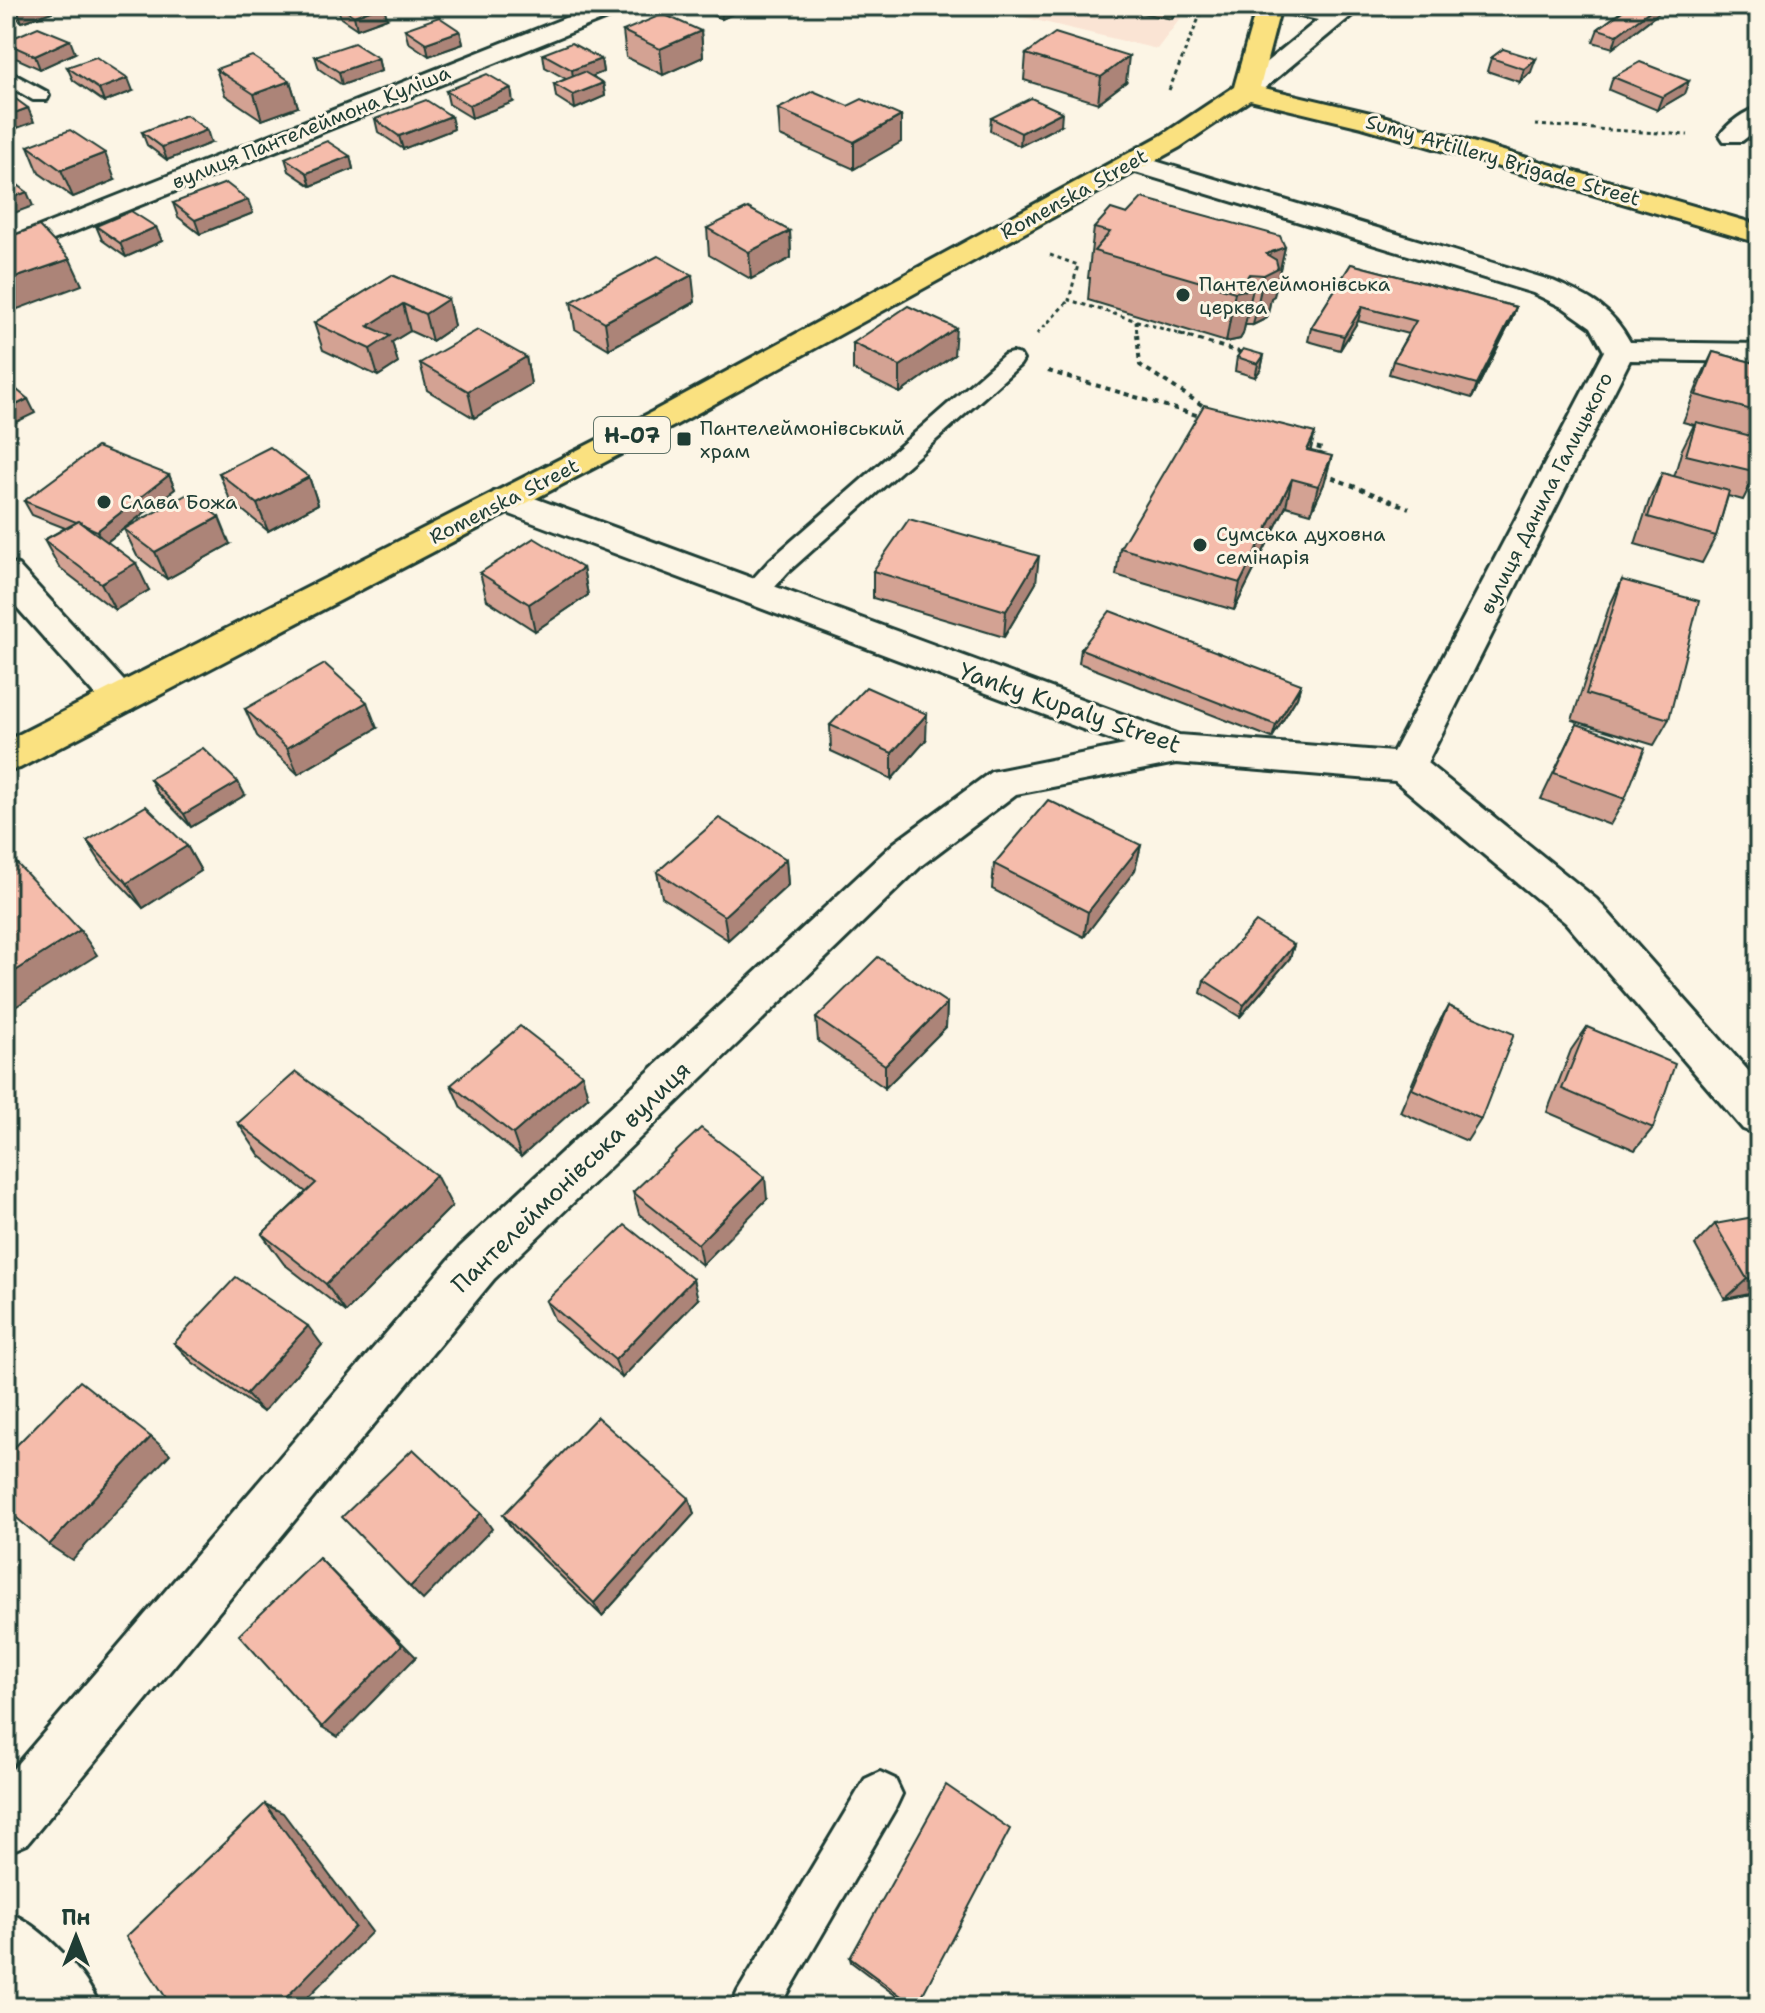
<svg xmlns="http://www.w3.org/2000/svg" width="1765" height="2013" font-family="'Shantell Sans',sans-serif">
<rect width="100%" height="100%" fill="#fcf5e5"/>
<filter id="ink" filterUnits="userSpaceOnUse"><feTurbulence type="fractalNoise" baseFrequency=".0125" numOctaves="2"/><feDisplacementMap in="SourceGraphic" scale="16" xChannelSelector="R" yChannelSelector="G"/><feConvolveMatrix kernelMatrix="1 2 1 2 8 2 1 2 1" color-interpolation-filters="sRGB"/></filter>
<g filter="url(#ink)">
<polygon fill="#fae4d4" points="976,6 1190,6 1157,49"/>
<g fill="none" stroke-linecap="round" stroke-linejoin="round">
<g stroke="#1f3d34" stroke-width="6">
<g id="lane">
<polygon points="6,70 47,92 49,96 47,100 33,100 6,84"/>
<path d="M1012 353 1020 355 1023 360 1020 365 788 572C775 586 764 606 743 600L739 594 770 560 1004 355Z"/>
<polygon points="880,1772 895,1779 902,1794 895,1809 780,2007 731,2007 738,1991 865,1779"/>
</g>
</g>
<g stroke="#1f3d34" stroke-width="6">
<g id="street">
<polygon points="595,6 628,6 624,11 6,259 6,240"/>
<path d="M1759 107V128L1742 141H1724L1720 135C1728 123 1745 111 1759 107Z"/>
<path d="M1132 154 1553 281C1589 297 1611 307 1630 342L1759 344V362L1630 360 1427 763 1596 899 1759 1083V1135L1743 1129 1566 923 1395 781 1176 763 1016 794 922 865 494 1279 27 1844 6 1853V1777L460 1247 894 843 991 772 1125 745 494 508 489 500 494 492 506 489 518 492 1179 735 1393 752 1604 351 1591 327 1564 308 1533 293 1122 168 1118 162 1122 156Z"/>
<polygon points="6,561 18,565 133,691 139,700 133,709 120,713 107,709 6,595"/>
<path d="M6 1911C42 1926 85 1971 100 2007H24L6 1988Z"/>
</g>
</g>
<g stroke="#1f3d34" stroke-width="6">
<polygon id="secondary" points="1273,6 1363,6 1255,96 1237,96 1233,91 1237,86 1318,20 1277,11"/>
</g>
<g stroke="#1f3d34" stroke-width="6">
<polygon id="primary" points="1257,6 1281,6 1260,87 1379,115 1759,225 1759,243 1362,127 1250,100 1180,147 674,426 20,768 6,772 6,741 652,412 1162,135 1234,87"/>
</g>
<g stroke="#1f3d34" stroke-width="3" stroke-dasharray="4 4" stroke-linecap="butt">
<polyline points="1169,90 1204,6"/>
<polyline points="1535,125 1688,135"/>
<polyline points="1050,255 1078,265 1069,300 1186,336"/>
<polyline points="1136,320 1137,336"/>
<polyline points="1037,334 1069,300"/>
</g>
<g stroke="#1f3d34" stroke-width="4" stroke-dasharray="5 5" stroke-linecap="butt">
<polyline points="1137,334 1140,365 1208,409"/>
<polyline points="1179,334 1246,354"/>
<polyline points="1048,371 1203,417"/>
<polyline points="1307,445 1323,449 1319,458"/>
<polyline points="1323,474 1409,508"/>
</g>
<use href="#lane" fill="#fcf5e5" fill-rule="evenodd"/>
<use href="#street" fill="#fcf5e5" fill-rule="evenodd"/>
<use href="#secondary" fill="#fcf5e5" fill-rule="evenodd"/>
<use href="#primary" fill="#fae180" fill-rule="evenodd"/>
</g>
<g fill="#d3a293" stroke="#1f3d34" stroke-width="2">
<polygon points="6,6 56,6 58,10 22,22 6,10"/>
<polygon points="337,6 387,18 357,29 341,18"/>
<polygon points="696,6 747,6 747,7 722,19 696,9"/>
<polygon points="1120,6 1182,6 1172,19 1119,9"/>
<polygon points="1532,6 1548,6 1547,9"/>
<polygon points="1629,6 1666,6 1665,8 1613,48 1593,42 1598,29"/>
<polygon points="405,29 460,31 463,44 429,56 408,42"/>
<polygon points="623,31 701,31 703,57 663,75 626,57"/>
<polygon points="6,41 75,53 40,69 9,55 6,49"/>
<polygon points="1503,49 1531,72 1520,82 1487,71 1491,58"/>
<polygon points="543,54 601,59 603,72 592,76 603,83 605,96 575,109 556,97 554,84 566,79 545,67"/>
<polygon points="1026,54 1126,82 1098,103 1024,80"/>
<polygon points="315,56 378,58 381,71 342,85 319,69"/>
<polygon points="67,67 133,91 104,102 73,80"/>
<polygon points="216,69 290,81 298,107 262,120 225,95"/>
<polygon points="1613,77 1684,94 1657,110 1609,90"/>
<polygon points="446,91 513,102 472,118 449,104"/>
<polygon points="848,106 901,116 901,142 854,169 780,136 778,109"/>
<polygon points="991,118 1061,125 1020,146 990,131"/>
<polygon points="375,119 454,129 403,149 378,132"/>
<polygon points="142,132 211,143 167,160 147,145"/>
<polygon points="28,146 115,180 73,197 39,173"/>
<polygon points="350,156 353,169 311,186 289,171 285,158"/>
<polygon points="173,203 253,213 200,234 178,217"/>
<polygon points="1127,214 1285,247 1274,296 1271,298 1267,318 1253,325 1245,325 1243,334 1240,339 1226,342 1088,300 1090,278 1088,278 1094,228"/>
<polygon points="96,226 162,241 126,257 102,240"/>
<polygon points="707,228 790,231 791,258 751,279 709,255"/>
<polygon points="1351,264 1516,307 1511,321 1472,398 1389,374 1393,361 1408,334 1358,321 1340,350 1308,341 1311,328"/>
<polygon points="392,275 448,299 454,326 432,341 410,331 392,342 398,363 378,376 323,350 314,323"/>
<polygon points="571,302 695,302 609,349 575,329"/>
<polygon points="853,343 954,355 900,393 853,370"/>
<polygon points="1713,352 1759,364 1759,415 1749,435 1757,472 1743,500 1728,496 1716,536 1702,563 1635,544 1649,501 1662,473 1674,477 1682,449 1694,425 1683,422 1700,379"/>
<polygon points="1264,355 1261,369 1255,377 1235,371 1237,357"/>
<polygon points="526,357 531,384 474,418 427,390 420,363"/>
<polygon points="1311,451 1324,484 1311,513 1286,506 1234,610 1116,575 1120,548"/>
<polygon points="219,473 309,477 318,504 268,531 230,500"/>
<polygon points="169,475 175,489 107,542 149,590 115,610 59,567 44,540 65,528 32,515 24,501"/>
<polygon points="124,529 230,544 167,579 137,556"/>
<polygon points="583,568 588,595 535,631 487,600 480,573"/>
<polygon points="873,571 1036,583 1004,637 873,598"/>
<polygon points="1622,580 1669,719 1654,745 1572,720 1609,607"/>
<polygon points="1081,649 1301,684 1297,697 1272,738 1079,663"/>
<polygon points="245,709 377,728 298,774 257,736"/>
<polygon points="1577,724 1625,799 1610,825 1541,799"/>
<polygon points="830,725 926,740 892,779 831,751"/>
<polygon points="150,779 245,795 191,827 157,792"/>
<polygon points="87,841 187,846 201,871 143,908 103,866"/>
<polygon points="1141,845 1135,870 1084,937 992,889 994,864"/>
<polygon points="786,859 788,885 728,940 662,897 657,872"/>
<polygon points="1294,945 1290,958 1240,1017 1201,993 1204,980"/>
<polygon points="947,1003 946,1027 885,1088 818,1041 816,1018"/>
<polygon points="1448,1006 1481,1119 1467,1141 1400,1112 1435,1030"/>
<polygon points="1587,1027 1653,1128 1635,1150 1547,1112 1571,1050"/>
<polygon points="451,1085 588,1097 521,1157 461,1108"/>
<polygon points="238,1123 452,1206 346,1312 284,1264 262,1234 306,1192 260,1156"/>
<polygon points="633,1192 767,1199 702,1265 639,1214"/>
<polygon points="1715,1224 1759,1292 1725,1299 1695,1245"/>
<polygon points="698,1299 622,1378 555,1321 546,1301"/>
<polygon points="174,1343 322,1345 263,1412 192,1362"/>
<polygon points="689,1498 694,1514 602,1616 513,1530 503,1515"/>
<polygon points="850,1958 917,2007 911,2007 851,1962"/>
</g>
<g fill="#ac8478" stroke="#1f3d34" stroke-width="2">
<polygon points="26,6 56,6 58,10 22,22 17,9"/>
<polygon points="380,6 384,6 387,18 357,29 354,16"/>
<polygon points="721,6 747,6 747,7 722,19"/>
<polygon points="1174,6 1182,6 1172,19"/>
<polygon points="1656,6 1666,6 1665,8 1613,48 1617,35"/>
<polygon points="460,31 463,44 429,56 426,43"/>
<polygon points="701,31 703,57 663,75 660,49"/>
<polygon points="70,40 75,53 40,69 35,56"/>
<polygon points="1129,56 1126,82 1098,103 1101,77"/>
<polygon points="378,58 381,71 342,85 339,72"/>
<polygon points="601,59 603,72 574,84 572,70"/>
<polygon points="1536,59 1531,72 1520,82 1524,69"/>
<polygon points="128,78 133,91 104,102 99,89"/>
<polygon points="290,81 298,107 262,120 254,94"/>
<polygon points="1689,81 1684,94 1657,110 1662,97"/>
<polygon points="603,83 605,96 575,109 573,95"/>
<polygon points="511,88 513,102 472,118 469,105"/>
<polygon points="28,108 34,122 6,132 6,116"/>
<polygon points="1062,112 1061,125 1020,146 1021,133"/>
<polygon points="451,116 454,129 403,149 399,136"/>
<polygon points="901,116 901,142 854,169 854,142"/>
<polygon points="207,130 211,143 167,160 162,147"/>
<polygon points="105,153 115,180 73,197 61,170"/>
<polygon points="350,156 353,169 311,186 307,173"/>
<polygon points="27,192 33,206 6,216 6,200"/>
<polygon points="248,200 253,213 200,234 195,220"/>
<polygon points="156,227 162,241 126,257 120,243"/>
<polygon points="790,231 791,258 751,279 749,252"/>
<polygon points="1285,247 1274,296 1271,298 1267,318 1253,325 1264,275 1266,254"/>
<polygon points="70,259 82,285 7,313 6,310 6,281"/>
<polygon points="1249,274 1246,290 1254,284 1243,334 1240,339 1226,342 1235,292"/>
<polygon points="692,275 695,302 609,349 605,322"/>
<polygon points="448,299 454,326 432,341 425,314"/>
<polygon points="403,304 410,331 392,342 398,363 378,376 370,349 368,326"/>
<polygon points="1362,307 1358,321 1340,350 1344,336"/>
<polygon points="1516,307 1511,321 1472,398 1477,384"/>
<polygon points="956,328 954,355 900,393 900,366"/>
<polygon points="1264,355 1261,369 1255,377 1258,364"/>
<polygon points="526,357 531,384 474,418 468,391"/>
<polygon points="28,399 35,413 6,427 6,410"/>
<polygon points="1315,433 1308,461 1307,450"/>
<polygon points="1332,456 1324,484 1311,513 1318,486"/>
<polygon points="169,475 175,489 104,544 97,531"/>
<polygon points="309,477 318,504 268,531 257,504"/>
<polygon points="1292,479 1286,506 1234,610 1240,583"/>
<polygon points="219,517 230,544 167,579 155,552"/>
<polygon points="1039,556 1036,583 1004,637 1006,611"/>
<polygon points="136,563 149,590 115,610 101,583"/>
<polygon points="583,568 588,595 535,631 529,604"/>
<polygon points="1301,684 1297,697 1272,738 1276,725"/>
<polygon points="367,702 377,728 298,774 287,748"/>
<polygon points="927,714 926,740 892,779 892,753"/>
<polygon points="238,782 245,795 191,827 184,814"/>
<polygon points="1141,845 1135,870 1084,937 1088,912"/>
<polygon points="187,846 201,871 143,908 127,883"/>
<polygon points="786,859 788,885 728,940 724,916"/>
<polygon points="80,930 97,955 9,1011 6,1007 6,977"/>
<polygon points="1294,945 1290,958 1240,1017 1244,1005"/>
<polygon points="947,1003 946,1027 885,1088 885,1065"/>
<polygon points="582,1074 588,1097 521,1157 513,1134"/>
<polygon points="436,1175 452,1206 346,1312 326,1284"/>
<polygon points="765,1177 767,1199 702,1265 698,1244"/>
<polygon points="1759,1276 1759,1292 1725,1299 1747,1279"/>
<polygon points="693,1279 698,1299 622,1378 615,1360"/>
<polygon points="308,1326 322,1345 263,1412 246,1394"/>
<polygon points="151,1437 170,1454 72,1560 49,1545"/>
<polygon points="689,1498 694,1514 602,1616 594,1603"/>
<polygon points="481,1513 492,1529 423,1600 410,1587"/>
<polygon points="319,1558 416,1657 338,1737 322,1727"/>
<polygon points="265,1804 283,1813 372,1932 298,2007 277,2007"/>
</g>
<g fill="#f5bcab" stroke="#1f3d34" stroke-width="2">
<polygon points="338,6 380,6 354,16"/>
<polygon points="1629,6 1656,6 1617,35 1598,29"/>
<polygon points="663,14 701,31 660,49 623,31"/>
<polygon points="439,17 460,31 426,43 405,29"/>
<polygon points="38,27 70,40 35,56 6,43 6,41"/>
<polygon points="1055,33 1129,56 1101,77 1026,54"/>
<polygon points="354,43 378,58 339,72 315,56"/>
<polygon points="571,43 601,59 572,70 543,54"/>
<polygon points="1503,49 1536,59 1524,69 1491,58"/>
<polygon points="252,56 290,81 254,94 216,69"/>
<polygon points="96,57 128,78 99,89 67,67"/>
<polygon points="1640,62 1689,81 1662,97 1613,77"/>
<polygon points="584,72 603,83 573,95 554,84"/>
<polygon points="487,74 511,88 469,105 446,91"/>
<polygon points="813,91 848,106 862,99 901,116 854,142 778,109"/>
<polygon points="6,92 28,108 6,116"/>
<polygon points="1031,98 1062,112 1021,133 991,118"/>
<polygon points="426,100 451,116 399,136 375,119"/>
<polygon points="186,115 207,130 162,147 142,132"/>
<polygon points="70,130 105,153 61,170 28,146"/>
<polygon points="327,141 350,156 307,173 285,158"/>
<polygon points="6,176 27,192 6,200"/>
<polygon points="226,183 248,200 195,220 173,203"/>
<polygon points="1142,198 1280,236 1285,247 1266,254 1276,260 1278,268 1264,275 1249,274 1247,277 1254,284 1250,289 1235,292 1094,251 1110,232 1094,228 1111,209 1127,214"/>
<polygon points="748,208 790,231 749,252 707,228"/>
<polygon points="131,211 156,227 120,243 96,226"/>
<polygon points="39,226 70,259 6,281 6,238"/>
<polygon points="658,256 692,275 605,322 571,302"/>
<polygon points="1351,264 1516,307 1477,384 1393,361 1416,321 1362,307 1344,336 1311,328"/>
<polygon points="392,275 448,299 425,314 403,304 368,326 390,336 370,349 314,323"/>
<polygon points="908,306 956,328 900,366 853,343"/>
<polygon points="478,330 526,357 468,391 420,363"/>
<polygon points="1243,349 1264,355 1258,364 1237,357"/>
<polygon points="1713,352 1759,364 1759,412 1696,395"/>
<polygon points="6,381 28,399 6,410"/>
<polygon points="1204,405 1315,433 1307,450 1332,456 1318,486 1292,479 1240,583 1120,548"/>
<polygon points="1696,422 1759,438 1759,466 1757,472 1686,455"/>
<polygon points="97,447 169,475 97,531 86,526 79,521 76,522 24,501"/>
<polygon points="270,447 309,477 257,504 219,473"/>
<polygon points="1662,473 1729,491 1716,536 1648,517"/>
<polygon points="188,494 219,517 155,552 124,529"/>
<polygon points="909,519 1039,556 1006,611 873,571"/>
<polygon points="79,521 136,563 101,583 44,540"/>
<polygon points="534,538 583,568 529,604 480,573"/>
<polygon points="1622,580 1699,601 1669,719 1586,694"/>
<polygon points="1110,611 1301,684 1276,725 1081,649"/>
<polygon points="325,664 367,702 287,748 245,709"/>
<polygon points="866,687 927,714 892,753 830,725"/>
<polygon points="1577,724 1645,748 1625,799 1554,773"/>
<polygon points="203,748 238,782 184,814 150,779"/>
<polygon points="1048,800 1141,845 1088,912 994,864"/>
<polygon points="146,806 187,846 127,883 87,841"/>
<polygon points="719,818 786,859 724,916 657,872"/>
<polygon points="6,852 80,930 6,977"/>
<polygon points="1256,922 1294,945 1244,1005 1204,980"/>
<polygon points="878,957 947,1003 885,1065 816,1018"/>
<polygon points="1448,1006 1514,1034 1481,1119 1412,1089"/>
<polygon points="520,1026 582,1074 513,1134 451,1085"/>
<polygon points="1587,1027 1675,1064 1653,1128 1562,1089"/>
<polygon points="296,1072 436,1175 326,1284 262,1234 316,1183 238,1123"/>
<polygon points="701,1128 765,1177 698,1244 633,1192"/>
<polygon points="1759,1216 1759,1276 1747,1279 1715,1224"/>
<polygon points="625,1225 693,1279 615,1360 546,1301"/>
<polygon points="236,1277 308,1326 246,1394 174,1343"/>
<polygon points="80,1381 151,1437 49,1545 6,1509 6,1456"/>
<polygon points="597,1417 689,1498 594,1603 503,1515"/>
<polygon points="413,1449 481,1513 410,1587 342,1517"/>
<polygon points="319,1558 402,1645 322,1727 239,1635"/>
<polygon points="946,1785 1010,1829 916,2007 850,1958"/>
<polygon points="265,1804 355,1927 277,2007 172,2007 126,1937"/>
</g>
</g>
<g fill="#1f3d34" stroke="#fcf5e5" stroke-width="3">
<circle cx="1183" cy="295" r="8"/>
<rect x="676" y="431" width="16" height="16" rx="4"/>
<circle cx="104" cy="502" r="8"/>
<circle cx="1200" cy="545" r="8"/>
</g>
<g text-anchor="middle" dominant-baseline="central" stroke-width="6" stroke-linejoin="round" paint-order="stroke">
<g font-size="20" fill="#1f3d34" stroke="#fcf5e5">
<text transform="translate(311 127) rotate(-22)">вулиця Пантелеймона Куліша</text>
<text transform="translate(1503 160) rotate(16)">Sumy Artillery Brigade Street</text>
<text transform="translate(1074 194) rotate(-29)">Romenska Street</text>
<text transform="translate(1546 493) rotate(-63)">вулиця Данила Галицького</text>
<text transform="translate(504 501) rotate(-27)">Romenska Street</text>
</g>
<g font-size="20" fill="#1f3d34" stroke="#fcf5e5" text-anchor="start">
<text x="1199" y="284">Пантелеймонівська<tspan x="1199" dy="23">церква</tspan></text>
<text x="700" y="428">Пантелеймонівський<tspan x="700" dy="23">храм</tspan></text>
<text x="120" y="502">Слава Божа</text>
<text x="1216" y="534">Сумська духовна<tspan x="1216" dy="23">семінарія</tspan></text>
</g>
<rect fill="#fcf5e5" stroke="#617469" stroke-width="2" x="594" y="417" width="76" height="36" rx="6"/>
<g font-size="22" font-weight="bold" fill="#1f3d34">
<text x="632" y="435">Н-07</text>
</g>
<g font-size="24" fill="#1f3d34" stroke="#fcf5e5">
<text transform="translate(1070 708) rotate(19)">Yanky Kupaly Street</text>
<text transform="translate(571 1177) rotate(-44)">Пантелеймонівська вулиця</text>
</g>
</g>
<rect width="1765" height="2013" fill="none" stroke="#fcf5e5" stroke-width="32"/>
<rect x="16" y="16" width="1733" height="1981" fill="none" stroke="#1f3d34" stroke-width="3" filter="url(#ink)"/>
<g transform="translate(76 1937)" stroke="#fcf5e5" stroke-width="6" paint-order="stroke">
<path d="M0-6L14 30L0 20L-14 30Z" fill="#1f3d34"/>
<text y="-12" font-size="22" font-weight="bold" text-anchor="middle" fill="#1f3d34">Пн</text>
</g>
</svg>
